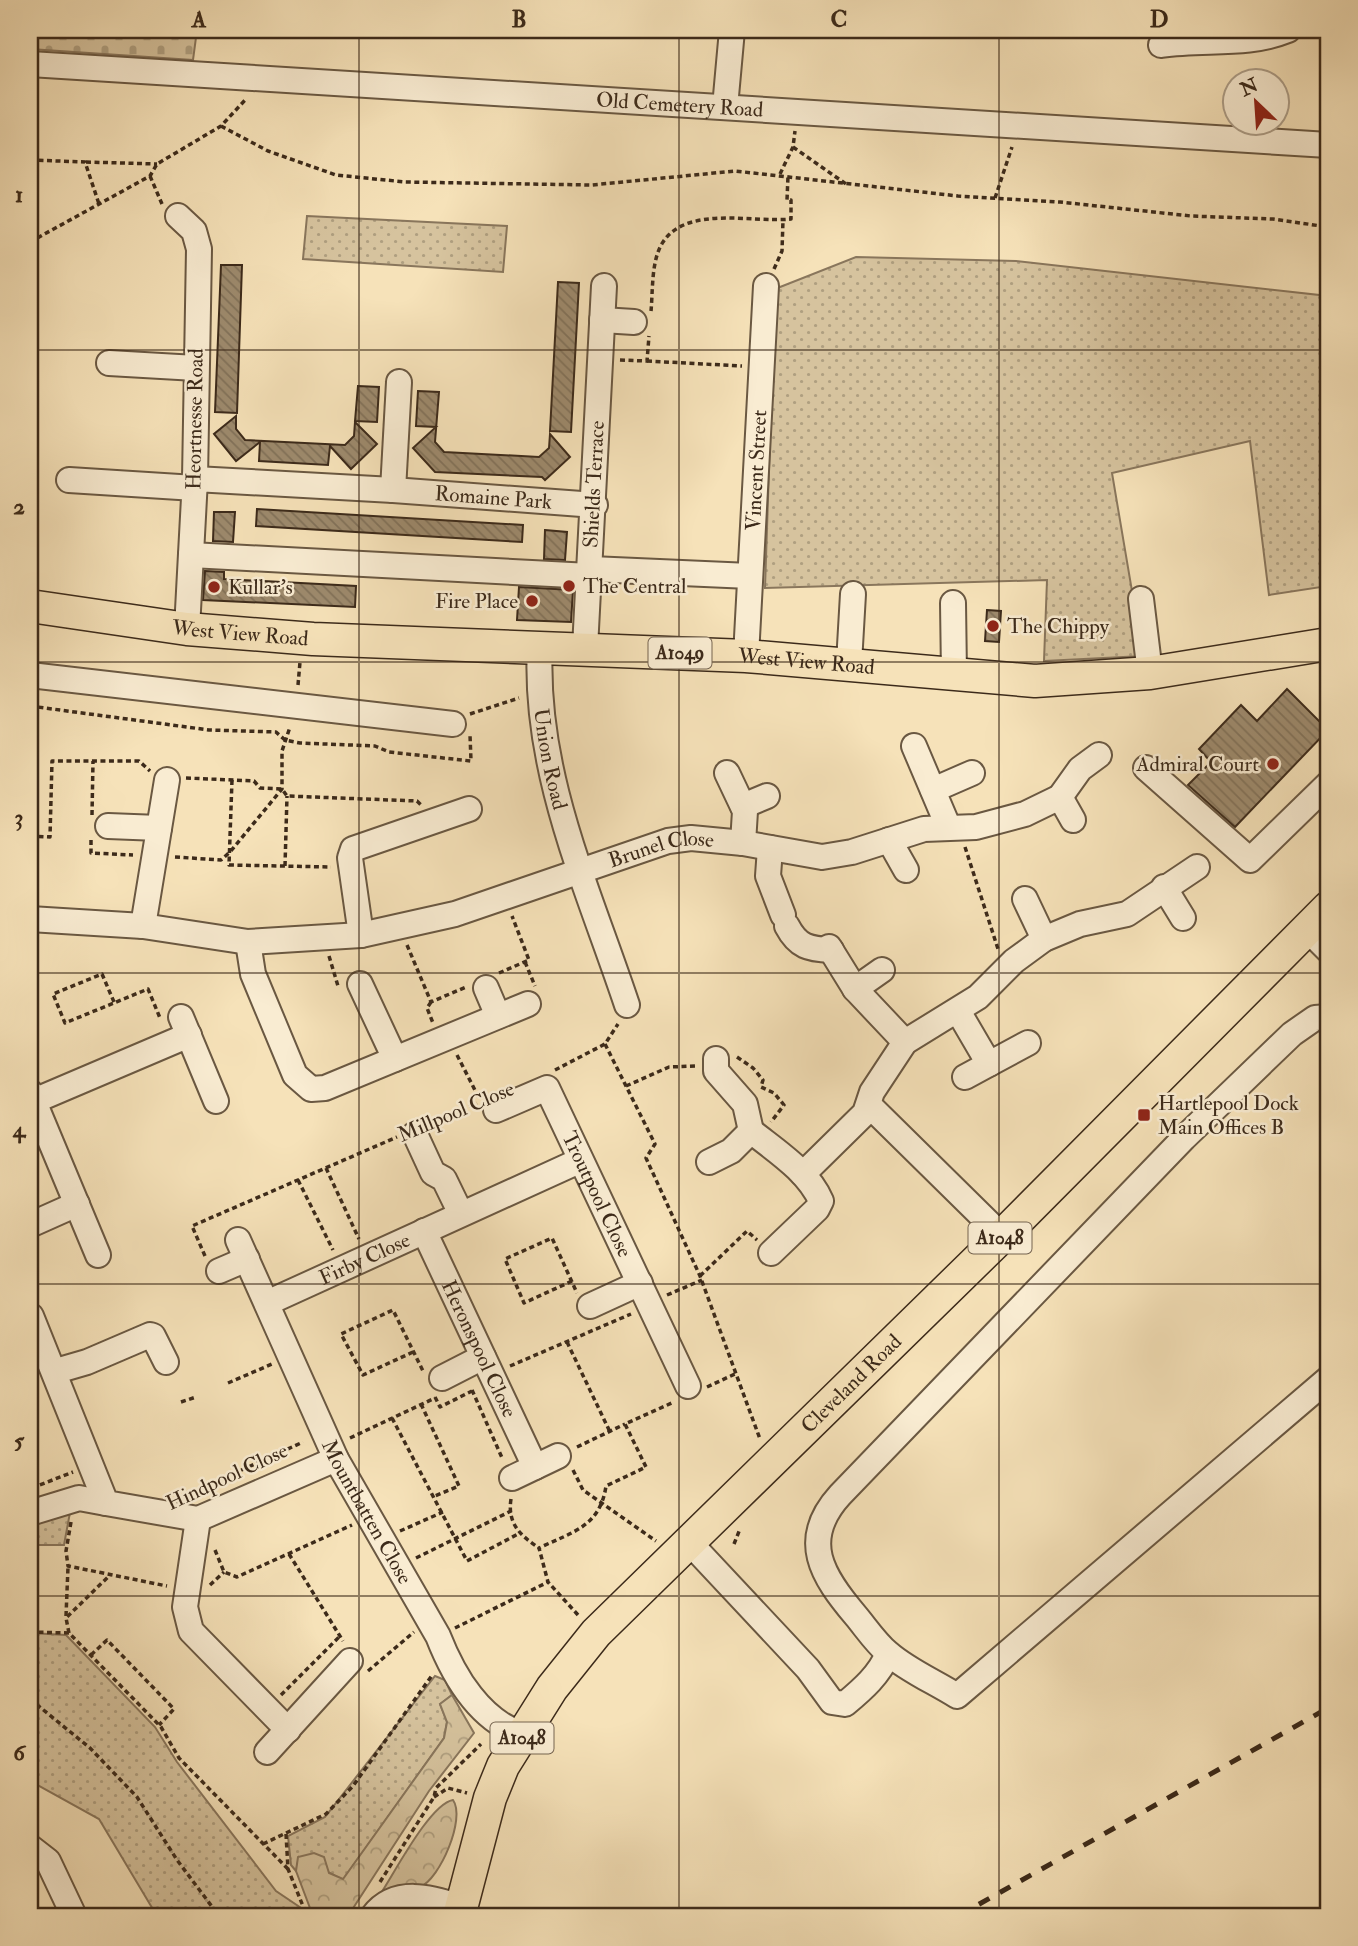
<svg xmlns="http://www.w3.org/2000/svg" width="1358" height="1946" font-family="'IM FELL Double Pica',serif">
<defs>
<pattern id="green-dots" width="8" height="8" patternUnits="userSpaceOnUse" patternTransform="scale(1.75)"><rect width="8" height="8" fill="#d6c39e"/><path d="M2 2h.1M6 6h.1" fill="none" stroke="#af9f80" stroke-width="1.8" stroke-linecap="round"/></pattern>
<pattern id="forest-crowns" width="20" height="18" patternUnits="userSpaceOnUse" patternTransform="scale(1.75)"><rect width="20" height="18" fill="#d6c39e"/><path d="M2 6a3 3 0 1 1 6 0M12 15a3 3 0 1 1 6 0" fill="none" stroke="#af9f80"/></pattern>
<pattern id="cemetery-stones" width="16" height="16" patternUnits="userSpaceOnUse" patternTransform="scale(1.75)"><rect width="16" height="16" fill="#d6c39e"/><path d="M2 7V4a2 2 0 0 1 4 0v3zM10 15v-3a2 2 0 0 1 4 0v3z" fill="#af9f80"/></pattern>
<pattern id="building-back-hatch" width="6" height="6" patternUnits="userSpaceOnUse" patternTransform="scale(1.75)"><rect width="6" height="6" fill="#9d8a6d"/><path d="M-1 5l2 2M0 0l6 6M5-1l2 2" fill="none" stroke="#817159"/></pattern>
</defs>
<rect width="100%" height="100%" fill="#f6e2b9"/>
<filter id="stains"><feTurbulence type="fractalNoise" baseFrequency=".00286" numOctaves="4"/><feColorMatrix values="0 0 0 0 .2 0 0 0 0 .09 0 0 0 0 .02 0 0 0 .5 -.17"/></filter>
<radialGradient id="worn" r=".72"><stop offset=".6" stop-color="#630" stop-opacity="0"/><stop offset="1" stop-color="#630" stop-opacity=".3"/></radialGradient>
<g fill="url(#green-dots)" stroke="#89765c" stroke-width="2">
<polygon points="307,216 507,226 503,272 303,259"/>
<polygon points="856,257 1016,261 1328,296 1328,586 1269,595 1250,441 1112,473 1143,656 1044,661 1047,580 765,588 775,289"/>
<polygon points="71,1507 64,1545 30,1545 30,1522"/>
<polygon points="30,1633 66,1635 155,1727 177,1762 276,1891 313,1916 157,1916 99,1819 30,1781"/>
<polygon points="435,1676 445,1680 452,1695 440,1704 447,1722 444,1738 343,1880 299,1857 296,1871 291,1865 288,1836 325,1817"/>
</g>
<g fill="url(#forest-crowns)" stroke="#89765c" stroke-width="2">
<polygon points="452,1695 474,1733 429,1791 348,1916 313,1916 296,1871 298,1857 314,1853 324,1857 329,1873 343,1879 444,1738 447,1722 440,1704"/>
<path d="M453 1800C466 1818 440 1879 420 1887 409 1892 393 1891 381 1893 395 1872 430 1804 453 1800Z"/>
</g>
<polygon fill="url(#cemetery-stones)" stroke="#89765c" stroke-width="2" points="30,30 197,30 193,60 30,49"/>
<g fill="url(#building-back-hatch)" stroke="#3c2a1a" stroke-width="2">
<polygon points="221,265 242,265 237,413 215,412"/>
<polygon points="558,282 579,283 571,432 550,431"/>
<polygon points="358,386 379,387 377,422 355,421"/>
<polygon points="418,391 439,392 435,442 444,452 539,457 549,448 550,434 570,457 545,480 542,477 435,472 413,448 436,427 416,426"/>
<polygon points="236,416 236,429 245,440 345,445 354,436 355,422 377,444 351,469 330,446 328,465 259,461 260,442 236,461 214,434"/>
<polygon points="257,509 523,525 522,542 256,526"/>
<polygon points="214,512 235,512 233,542 213,541"/>
<polygon points="545,530 567,532 565,560 544,559"/>
<polygon points="205,571 224,572 224,579 356,586 355,607 203,600"/>
<polygon points="519,587 573,590 571,622 517,620"/>
<polygon points="987,610 1001,611 999,642 985,641"/>
<polygon points="1287,689 1328,730 1235,827 1188,785 1211,762 1199,749 1241,705 1257,721"/>
</g>
<g fill="none" stroke-linecap="round" stroke-linejoin="round">
<g stroke="#6a5842" stroke-width="28">
<g id="minor">
<path d="M1161 45C1204 38 1246 47 1288 30"/>
<path id="s1" d="M30 64 1328 145"/>
<polyline points="725,107 732,30"/>
<polyline points="178,216 194,231 199,249 195,479 187,629"/>
<polyline points="602,320 634,322"/>
<polyline points="109,363 196,368"/>
<path id="s2" d="M195 479 393 490 595 505"/>
<polyline points="69,480 195,488"/>
<polyline points="393,490 399,382"/>
<polyline points="191,555 590,576"/>
<polyline points="591,569 750,576"/>
<polyline points="1141,599 1150,673"/>
<polyline points="953,603 954,674"/>
<path id="s3" d="M540 646C533 771 588 888 627 1005"/>
<path id="s4" d="M585 648 604 286"/>
<path id="s5" d="M746 656 766 286"/>
<polyline points="849,663 853,594"/>
<polyline points="30,675 453,724"/>
<polyline points="914,746 948,826"/>
<polyline points="1146,768 1250,860 1328,784"/>
<polyline points="727,773 745,811 743,843"/>
<polyline points="933,790 972,773"/>
<polyline points="1060,797 1073,820"/>
<polyline points="743,806 767,796"/>
<polyline points="108,826 159,828"/>
<polyline points="889,840 906,870"/>
<polyline points="770,848 768,876 783,915"/>
<polyline points="1164,887 1183,918"/>
<polyline points="1025,899 1044,939"/>
<path id="s6" d="M30 919 143 926 248 942 361 935 455 914 668 841 691 838 743 843 822 857 852 852 924 829 976 827 1025 814 1060 797 1080 769 1099 755"/>
<polyline points="143,926 167,780"/>
<path d="M787 926C798 947 809 949 831 950"/>
<polyline points="1307,929 1328,950"/>
<polyline points="361,935 350,858 353,849 469,809"/>
<polyline points="248,942 253,974 295,1075 311,1089 325,1088 528,1004"/>
<polyline points="829,947 855,989 905,1042"/>
<polyline points="360,984 395,1059"/>
<polyline points="486,988 498,1016"/>
<polyline points="855,989 882,970"/>
<polyline points="958,1011 989,1064 1028,1043"/>
<polyline points="181,1017 216,1101"/>
<path d="M1328 1017 1315 1018 1292 1034 1184 1138 840 1495C799 1540 822 1576 856 1616 866 1628 876 1643 888 1653 907 1670 935 1682 957 1696L1328 1379"/>
<polyline points="716,1059 716,1071 745,1104 751,1131"/>
<polyline points="965,1077 989,1064"/>
<polyline points="30,1092 98,1255"/>
<polyline points="34,1101 189,1035"/>
<polyline points="869,1105 1002,1236"/>
<path id="s7" d="M496 1110 547 1088 688 1386"/>
<polyline points="415,1134 433,1173 444,1179 461,1214"/>
<path d="M709 1162 731 1151 751 1131C776 1151 808 1171 821 1201L817 1209 771 1253"/>
<polyline points="803,1174 865,1113 872,1092 905,1042 978,997 1014,961 1044,939 1080,924 1127,914 1197,867"/>
<polyline points="30,1225 77,1204"/>
<path id="s8" d="M424 1231 535 1467"/>
<path id="s9" d="M238 1240 336 1459 438 1636C454 1677 481 1722 524 1735"/>
<polyline points="219,1271 247,1259"/>
<path id="s10" d="M267 1303 579 1161"/>
<polyline points="590,1306 640,1283"/>
<polyline points="31,1316 106,1503 198,1519 336,1459"/>
<polyline points="56,1371 87,1362 150,1335 153,1336 166,1362"/>
<polyline points="442,1378 483,1357"/>
<polyline points="512,1478 558,1456"/>
<polyline points="30,1513 79,1498 106,1503"/>
<polyline points="198,1519 185,1607 191,1631 288,1730"/>
<path d="M690 1543 808 1669 832 1702 845 1704C863 1689 879 1675 888 1654"/>
<polyline points="267,1752 350,1661"/>
<polyline points="30,1847 48,1861 74,1916"/>
<path d="M373 1916C395 1887 431 1897 460 1907"/>
</g>
</g>
<g stroke="#3c2a1a" stroke-width="35">
<g id="major">
<path id="s11" d="M30 606 187 629 313 639 746 656 1035 681 1150 673 1328 644"/>
<path id="s12" d="M459 1916 490 1798 503 1766 552 1688 596 1633 1002 1236 1328 908"/>
</g>
</g>
<g stroke="#3c2a1a" stroke-width="3.5" stroke-dasharray="5 3.5" stroke-linecap="butt">
<polyline points="221,126 268,151 336,175 405,182 592,185 735,171 958,196 1060,202 1191,216 1273,219 1328,227"/>
<polyline points="793,147 846,184"/>
<polyline points="30,160 85,162 99,204"/>
<polyline points="86,162 157,164"/>
<polyline points="780,174 793,147 795,131"/>
<polyline points="150,176 162,204"/>
<polyline points="995,198 1012,147"/>
<polyline points="30,242 150,176 157,164 221,126 247,98"/>
<polyline points="774,269 782,251 783,220"/>
<path d="M651 311C653 290 651 260 663 242 687 205 753 223 791 219V200H787L788 176"/>
<polyline points="620,360 647,361 649,336"/>
<polyline points="647,361 742,366"/>
<polyline points="298,685 300,662"/>
<polyline points="30,706 209,730 276,732 285,740 300,743 375,746 389,752 471,761 470,735"/>
<polyline points="470,714 519,698"/>
<polyline points="186,778 254,781 260,788 282,789 287,796 417,801 421,805"/>
<polyline points="232,780 229,865 331,867"/>
<polyline points="92,815 93,761"/>
<polyline points="30,836 50,837 52,761 139,761 150,771"/>
<polyline points="91,840 91,853 133,855"/>
<polyline points="965,847 998,949"/>
<polyline points="175,857 221,860 230,852 282,789 282,751 290,727"/>
<polyline points="285,866 287,796"/>
<polyline points="407,945 431,1002 466,987"/>
<polyline points="329,956 338,986"/>
<polyline points="525,962 535,986"/>
<polyline points="499,973 529,960 512,916"/>
<polyline points="114,1002 102,974 53,994 65,1023 148,989 160,1018"/>
<polyline points="431,1002 427,1008 433,1023"/>
<polyline points="605,1044 655,1144 646,1158 700,1276 760,1439"/>
<polyline points="457,1055 479,1098"/>
<polyline points="737,1057 753,1068 763,1080 761,1087 774,1093 784,1105 771,1122"/>
<polyline points="555,1070 605,1044 618,1024"/>
<polyline points="626,1086 669,1067 696,1066"/>
<polyline points="430,1123 477,1103"/>
<polyline points="326,1168 359,1239"/>
<polyline points="298,1180 333,1250"/>
<polyline points="205,1256 192,1226 397,1137"/>
<polyline points="700,1276 747,1231 757,1240"/>
<polyline points="572,1281 524,1303 505,1259 552,1238 577,1293"/>
<polyline points="667,1295 702,1280"/>
<polyline points="567,1342 610,1432"/>
<polyline points="413,1352 363,1375 341,1334 393,1310 423,1371"/>
<polyline points="510,1366 631,1314"/>
<polyline points="228,1383 272,1364"/>
<polyline points="707,1387 737,1373"/>
<polyline points="472,1390 503,1460"/>
<polyline points="435,1397 440,1407 472,1391"/>
<polyline points="181,1402 196,1397"/>
<polyline points="421,1404 459,1486 435,1496"/>
<polyline points="392,1418 467,1561 518,1534"/>
<polyline points="350,1438 435,1398"/>
<polyline points="577,1447 625,1424"/>
<polyline points="573,1470 583,1490 656,1541"/>
<polyline points="32,1488 73,1472"/>
<polyline points="187,1495 303,1442"/>
<path d="M511 1499C507 1524 521 1536 539 1548"/>
<polyline points="71,1522 66,1551 68,1566 167,1586"/>
<polyline points="400,1531 443,1512"/>
<polyline points="734,1544 740,1529"/>
<polyline points="215,1550 224,1572 237,1577 352,1525"/>
<polyline points="289,1554 343,1641"/>
<polyline points="416,1558 511,1511"/>
<polyline points="210,1585 224,1572"/>
<path d="M578 1615 548 1582 539 1548C572 1532 600 1527 606 1486L646 1467 625 1424 674 1402"/>
<polyline points="66,1616 68,1567"/>
<polyline points="455,1628 548,1582"/>
<polyline points="30,1632 69,1633 161,1727 179,1758 288,1869"/>
<polyline points="69,1633 66,1618 110,1575"/>
<polyline points="91,1655 107,1640 174,1709 159,1725"/>
<polyline points="368,1671 414,1632"/>
<polyline points="281,1695 340,1636"/>
<polyline points="30,1699 90,1748 137,1797 177,1860 219,1916"/>
<polyline points="434,1797 448,1788 467,1793"/>
<polyline points="286,1834 288,1869 307,1916"/>
<polyline points="263,1844 326,1814 353,1786 433,1674"/>
<polyline points="380,1882 434,1797 436,1788 481,1744"/>
</g>
<use href="#minor" stroke="#f9ecd2" stroke-width="24"/>
<use href="#major" stroke="#f6e2b9" stroke-width="32"/>
<polyline stroke="#3c2a1a" stroke-width="5" stroke-dasharray="12 12" stroke-linecap="butt" points="958,1916 1328,1708"/>
</g>
<path fill="none" stroke="#3c2a1a" stroke-width="2" stroke-opacity="0.55" d="M359 30V1916M679 30V1916M999 30V1916M30 350H1328M30 662H1328M30 973H1328M30 1284H1328M30 1596H1328"/>
<g fill="#8f2418" stroke="#f9ecd2" stroke-width="2.5">
<circle cx="569" cy="586" r="7"/>
<circle cx="214" cy="587" r="7"/>
<circle cx="532" cy="601" r="7"/>
<circle cx="993" cy="626" r="7"/>
<circle cx="1273" cy="764" r="7"/>
<rect x="1137" y="1108" width="14" height="14" rx="3.5"/>
</g>
<g text-anchor="middle" dominant-baseline="central" stroke-width="5" stroke-linejoin="round" paint-order="stroke">
<g fill="#f9ecd2" stroke="#756451" stroke-width="2">
<rect x="648.5" y="637.5" width="63" height="31" rx="5"/>
<rect x="968.5" y="1222.5" width="63" height="31" rx="5"/>
<rect x="490.5" y="1722.5" width="63" height="31" rx="5"/>
</g>
<g font-size="19" font-weight="bold" fill="#3c2a1a">
<text x="680" y="653">A1049</text>
<text x="1000" y="1238">A1048</text>
<text x="522" y="1738">A1048</text>
</g>
<g font-size="21" fill="#3c2a1a" stroke="#f9ecd2">
<text stroke="none"><textPath href="#s1" startOffset="651">Old Cemetery Road</textPath></text>
<text transform="translate(195 419) rotate(-89)">Heortnesse Road</text>
<text stroke="none"><textPath href="#s5" startOffset="186">Vincent Street</textPath></text>
<text stroke="none"><textPath href="#s4" startOffset="164">Shields Terrace</textPath></text>
<text stroke="none"><textPath href="#s2" startOffset="299">Romaine Park</textPath></text>
<text stroke="none"><textPath href="#s11" startOffset="212">West View Road</textPath></text>
<text stroke="none"><textPath href="#s11" startOffset="779">West View Road</textPath></text>
<text stroke="none"><textPath href="#s3" startOffset="114">Union Road</textPath></text>
<text stroke="none"><textPath href="#s6" startOffset="646">Brunel Close</textPath></text>
<text transform="translate(456 1112) rotate(-23)">Millpool Close</text>
<text stroke="none"><textPath href="#s7" startOffset="173">Troutpool Close</textPath></text>
<text stroke="none"><textPath href="#s10" startOffset="107">Firby Close</textPath></text>
<text stroke="none"><textPath href="#s8" startOffset="130">Heronspool Close</textPath></text>
<text stroke="none"><textPath href="#s12" startOffset="676">Cleveland Road</textPath></text>
<text transform="translate(227 1477) rotate(-25)">Hindpool Close</text>
<text stroke="none"><textPath href="#s9" startOffset="301">Mountbatten Close</textPath></text>
</g>
<g font-size="21" fill="#3c2a1a" stroke="#f9ecd2" text-anchor="start">
<text x="583" y="586">The Central</text>
<text x="228" y="587">Kullar's</text>
<text x="518" y="601" text-anchor="end">Fire Place</text>
<text x="1007" y="626">The Chippy</text>
<text x="1259" y="764" text-anchor="end">Admiral Court</text>
<text x="1158" y="1103">Hartlepool Dock<tspan x="1158" dy="24">Main Offices B</tspan></text>
</g>
</g>
<rect width="1358" height="1946" fill="none" stroke="#f6e2b9" stroke-width="77"/>
<g transform="translate(1256 102) rotate(335)"><circle r="33" fill="#f9ecd2" stroke="#ad9e88" stroke-width="2"/>
<path d="M0-5L12 26L0 18L-12 26Z" fill="#8f2418"/>
<text y="-10" font-size="19" font-weight="bold" text-anchor="middle" fill="#3c2a1a">N</text>
</g>
<rect x="38" y="38" width="1282" height="1870" fill="none" stroke="#3c2a1a" stroke-width="2.5"/>
<g font-size="23" text-anchor="middle" font-weight="bold" fill="#3c2a1a">
<text x="199" y="27">A</text>
<text x="519" y="27">B</text>
<text x="839" y="27">C</text>
<text x="1159" y="27">D</text>
<text x="19" y="202">1</text>
<text x="19" y="514">2</text>
<text x="19" y="825">3</text>
<text x="19" y="1137">4</text>
<text x="19" y="1448">5</text>
<text x="19" y="1760">6</text>
</g>
<rect width="100%" height="100%" filter="url(#stains)"/>
<rect width="100%" height="100%" fill="url(#worn)"/>
</svg>
